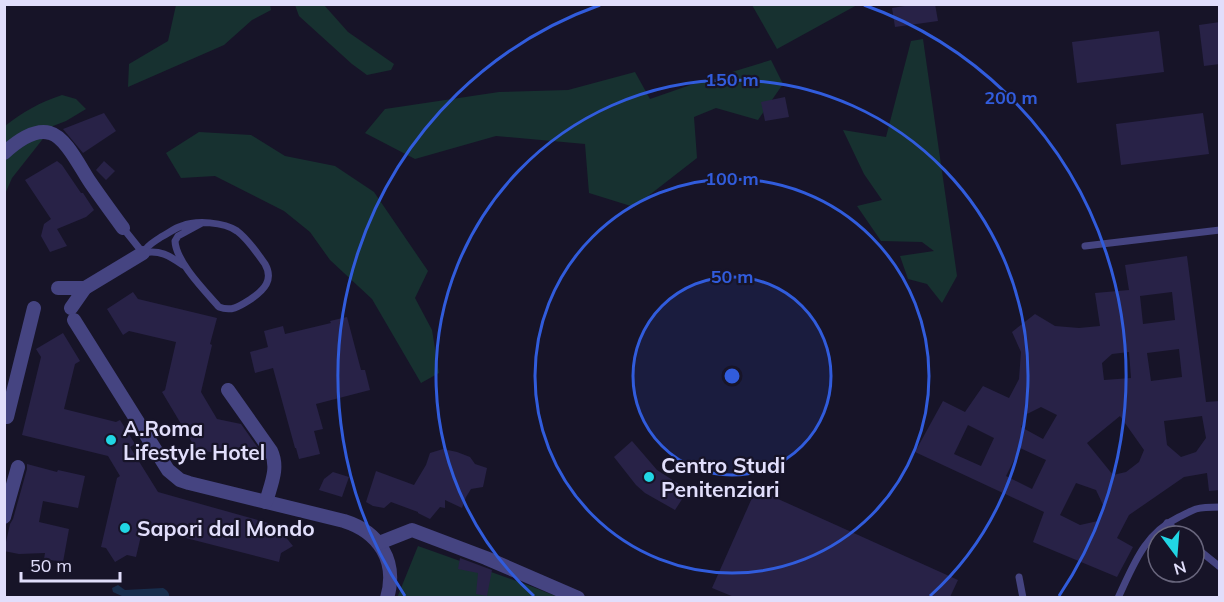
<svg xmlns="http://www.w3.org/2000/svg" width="1224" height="602" font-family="Mulish,sans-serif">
<rect width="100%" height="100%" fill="#171428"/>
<g fill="#173130">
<polygon points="176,5 270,5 271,10 252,20 224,45 128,87 129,64 168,41"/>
<polygon points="295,5 324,5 348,32 394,64 391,70 367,75 352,64 299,16"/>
<polygon points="752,5 857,5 777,49"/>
<polygon points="923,39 957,276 942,303 927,284 908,279 900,256 934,251 922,242 881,241 857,206 882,200 864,174 843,130 886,137 911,41"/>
<polygon points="771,60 783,84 758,120 716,108 694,117 697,158 634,207 589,193 585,144 496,136 415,159 365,133 385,109 499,92 568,90 635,72 650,99 699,82"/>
<path d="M62 95 76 99 86 109 66 121 53 126 12 178 5 194V126C24 111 39 103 62 95Z"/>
<polygon points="199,132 251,135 285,156 335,166 374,192 428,271 415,298 432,330 439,373 421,383 372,299 330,260 310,232 284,211 215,176 181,178 166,153"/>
<polygon points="418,546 533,587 558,597 397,598"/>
</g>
<path fill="#182e4d" d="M118 585 125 590 163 588C167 590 170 593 169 598L124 597 113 592 112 588Z"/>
<g fill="#282247" fill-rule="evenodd">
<polygon points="917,4 935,4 938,21 895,27 892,8"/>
<polygon points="1220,22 1220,64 1204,66 1199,25"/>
<polygon points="1159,31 1164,72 1077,83 1072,42"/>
<polygon points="785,97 789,117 765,121 761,102"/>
<polygon points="104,113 116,131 83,153 63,129"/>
<polygon points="1203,113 1209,154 1121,165 1116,124"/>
<polygon points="57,161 62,165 81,193 83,193 94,210 86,217 57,229 67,246 50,252 41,236 44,224 51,219 25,180"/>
<polygon points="104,161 115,171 106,180 96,170"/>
<path d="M1187 256 1206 402 1220 401V490L1209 491 1207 473 1184 477 1129 515 1117 538 1133 547 1117 577 1033 542 1044 512 915 452 943 401 965 412 983 386 1009 398 1019 379 1021 352 1012 332 1035 314 1055 326 1079 328 1100 326 1095 293 1129 290 1125 265ZM1172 292 1175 320 1143 324 1140 296ZM1179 349 1182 377 1151 381 1147 353ZM1129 352 1131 378 1104 380 1102 363 1112 354ZM1041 407 1057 415 1043 439 1021 427 1027 414ZM1120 416 1144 450 1139 462 1126 472 1113 475 1087 443ZM1202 416 1206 438 1196 452 1181 457 1167 445 1164 421ZM968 425 994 438 981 466 954 454ZM1020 448 1046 460 1032 489 1006 476ZM1076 483 1096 490 1104 507 1098 521 1080 525 1060 515Z"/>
<polygon points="133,292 138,299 217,318 210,344 212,345 201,392 217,419 241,424 258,448 236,462 232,456 205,451 199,454 162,392 165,390 176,342 129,331 123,335 107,309"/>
<polygon points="347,317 361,370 365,370 370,390 316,404 323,429 314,431 320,454 299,459 296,448 295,448 273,368 255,373 250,352 268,347 264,331 283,326 285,334 331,323 330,321"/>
<polygon points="63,333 80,361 75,364 64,409 116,422 120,420 135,444 130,447 158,492 286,528 284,535 293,546 281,553 279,562 143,527 136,557 127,555 115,562 106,548 101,547 117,478 120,476 108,456 22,435 41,357 36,349"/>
<polygon points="632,441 657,470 688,490 675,510 645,493 636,485 614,457"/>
<polygon points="443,449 457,452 470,457 475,464 487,468 483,487 471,489 466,497 462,508 445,500 445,508 440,507 430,519 418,513 418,512 391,502 384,508 373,506 366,502 376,471 414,485 426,465 430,453"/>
<polygon points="27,464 57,472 58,470 85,476 78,508 43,501 39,522 69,529 63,562 44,559 45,553 19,554 4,551 10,524 13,519 27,469"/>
<polygon points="333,472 349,477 342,497 319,490 324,479"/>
<polygon points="756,489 958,580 950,597 734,597 712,588"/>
<polygon points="460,558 492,570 487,596 476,594 478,573 458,569"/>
</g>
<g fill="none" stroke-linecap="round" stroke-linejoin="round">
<g stroke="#454481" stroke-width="7">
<polyline points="123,228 143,253"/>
<polyline points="1085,246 1220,230"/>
<path d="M143 253C147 245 154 242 161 237 168 234 174 228 182 226 196 220 224 222 237 231 248 239 257 253 265 264 274 280 264 290 251 299 240 306 232 312 219 307 205 291 176 262 175 241L178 236 202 223"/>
<path d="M143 253C159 249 170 256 183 265"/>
<polyline points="1167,523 1183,536"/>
<polyline points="1194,546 1220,567"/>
<polyline points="1019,577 1023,598"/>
<path d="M1118 598C1134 564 1144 534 1179 517 1184 515 1190 511 1196 509 1203 507 1212 507 1220 507"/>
</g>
<g stroke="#454481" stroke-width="14">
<path d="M4 153C15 143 34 128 50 133 66 137 81 169 90 182 101 198 112 213 123 228"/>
<polyline points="58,288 85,288"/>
<polyline points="71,308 85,288 143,253"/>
<path d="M74 320 168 470 180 480 189 483 344 521C379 532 398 561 387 598"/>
<path d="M228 390 271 451C279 468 271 484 266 502"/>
<polyline points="7,417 34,308"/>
<polyline points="4,517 18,467"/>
<polyline points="379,543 412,530 486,558 578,598"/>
</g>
</g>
<circle cx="732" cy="376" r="99" fill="#315cdc" fill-opacity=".12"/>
<g fill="none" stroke="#315cdc" stroke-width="3">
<circle cx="732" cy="376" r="99"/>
<circle cx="732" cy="376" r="197"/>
<path d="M534 596A296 296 0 1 1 930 596"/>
<path d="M405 596A394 394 0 0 1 600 5M864 5A394 394 0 0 1 1059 596"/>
</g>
<g fill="#21d6e4" stroke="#171428" stroke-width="2">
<circle cx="111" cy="440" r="6"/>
<circle cx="649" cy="477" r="6"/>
<circle cx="125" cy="528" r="6"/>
</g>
<g text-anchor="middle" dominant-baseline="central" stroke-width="4.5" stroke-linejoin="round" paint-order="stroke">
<g font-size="21" font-weight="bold" fill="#e1defb" stroke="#171428" text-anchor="start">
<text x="123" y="428">A.Roma<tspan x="123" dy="24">Lifestyle Hotel</tspan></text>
<text x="661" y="465">Centro Studi<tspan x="661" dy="24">Penitenziari</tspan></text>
<text x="137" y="528">Sapori dal Mondo</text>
</g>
</g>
<circle cx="732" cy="376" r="9" fill="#315cdc" stroke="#171428" stroke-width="3"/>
<g font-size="18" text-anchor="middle" font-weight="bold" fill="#315cdc" stroke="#171428" stroke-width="4.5" stroke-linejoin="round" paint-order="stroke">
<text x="732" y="86">150 m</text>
<text x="1011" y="104">200 m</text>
<text x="732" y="185">100 m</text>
<text x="732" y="283">50 m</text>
</g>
<rect width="1224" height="602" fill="none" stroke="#e1defb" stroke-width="12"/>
<g transform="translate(1176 554) rotate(164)"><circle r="28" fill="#171428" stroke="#68657c" stroke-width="1.5"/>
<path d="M0-4.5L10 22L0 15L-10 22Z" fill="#21d6e4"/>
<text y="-9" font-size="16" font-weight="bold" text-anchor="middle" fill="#e1defb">N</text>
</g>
<path d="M21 572v9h99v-9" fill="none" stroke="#e1defb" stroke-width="3"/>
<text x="30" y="572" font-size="18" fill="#e1defb" stroke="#171428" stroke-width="4.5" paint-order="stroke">50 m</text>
</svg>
